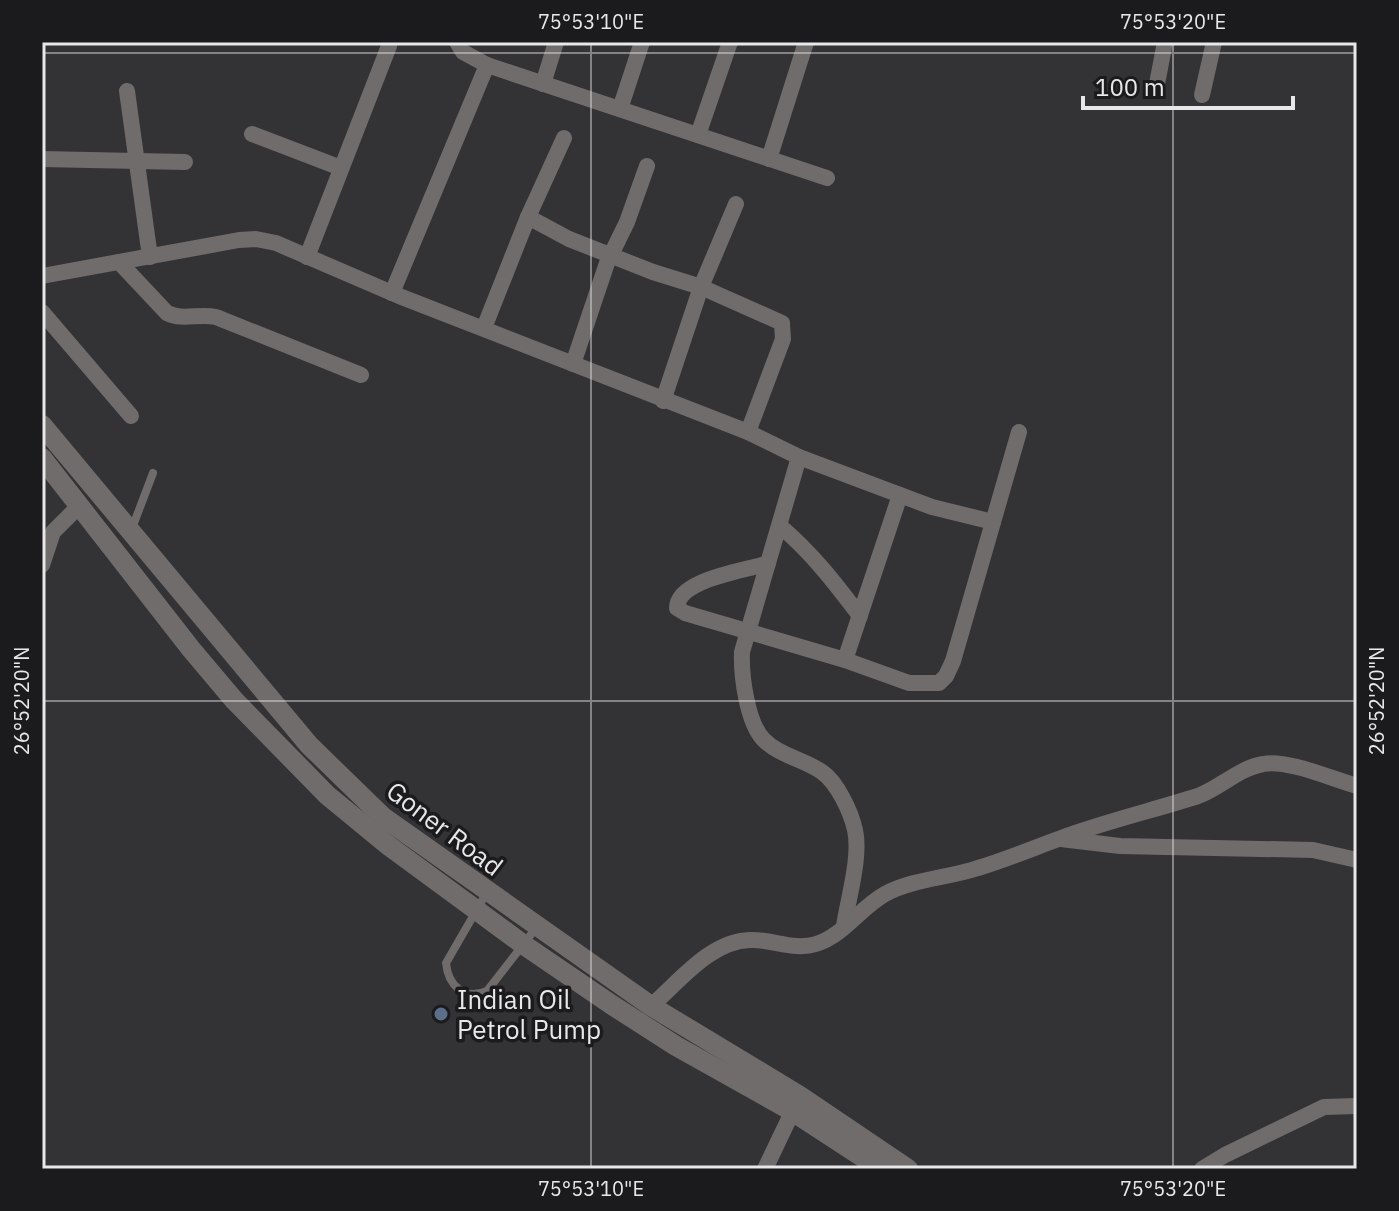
<svg xmlns="http://www.w3.org/2000/svg" width="1399" height="1211" font-family="'IBM Plex Sans',sans-serif">
<rect width="100%" height="100%" fill="#333235"/>
<g fill="none" stroke-linecap="round" stroke-linejoin="round">
<g stroke="#6f6c6b" stroke-width="8">
<polyline points="131,531 153,473"/>
<path d="M487 892 446 963C448 985 464 1001 487 991L536 928"/>
</g>
<g stroke="#6f6c6b" stroke-width="16">
<polyline points="457,42 463,52 487,65 827,178"/>
<polyline points="543,84 556,42"/>
<polyline points="1156,89 1165,42"/>
<polyline points="127,91 150,257"/>
<polyline points="1202,95 1214,42"/>
<polyline points="620,109 642,42"/>
<polyline points="252,134 341,168"/>
<polyline points="698,135 730,42"/>
<polyline points="42,159 185,162"/>
<polyline points="769,159 806,42"/>
<polyline points="528,217 569,239 653,272 701,287 782,323 783,339 748,432"/>
<polyline points="307,257 389,46"/>
<path d="M119 262 167 313C183 321 199 313 216 317L361 375"/>
<path d="M42 276 239 240 256 239 276 243 399 296 748 432 799 457 742 652C741 675 747 722 763 739 779 756 804 759 822 772 837 782 851 812 855 830 861 857 848 899 844 926"/>
<polyline points="392,293 487,65"/>
<polyline points="42,312 131,416"/>
<polyline points="484,328 528,217 564,138"/>
<polyline points="573,364 607,263 627,222 647,166"/>
<polyline points="663,401 701,287 736,204"/>
<polyline points="799,457 932,507 993,522"/>
<path d="M780 526C812 553 835 583 860 616"/>
<path d="M768 563C746 571 677 579 677 608L685 613 845 660 909 683H939L946 676 953 661 1019 432"/>
<polyline points="42,565 53,532 80,505"/>
<polyline points="845,660 900,495"/>
<polyline points="1061,839 1120,846 1313,850 1357,860"/>
<path d="M651 1006C679 982 710 941 750 940 772 939 794 951 816 944 843 936 860 908 885 894 913 879 948 878 978 868 1011 858 1043 844 1075 833 1116 819 1157 809 1198 796 1220 788 1239 768 1263 764 1287 759 1332 779 1357 786"/>
<polyline points="765,1169 797,1102"/>
<polyline points="1202,1169 1225,1155 1324,1107 1357,1106"/>
</g>
<g stroke="#6f6c6b" stroke-width="20">
<polyline points="42,425 309,745 383,817 651,1006 800,1096 908,1169"/>
<polyline points="42,458 191,649 234,700 327,795 389,846 524,945 612,1005 676,1046 792,1111 881,1169"/>
</g>
</g>
<path fill="none" stroke="#e8e7e9" stroke-width="2" stroke-opacity="0.45" d="M591 42V1169M1173 42V1169M42 53H1357M42 701H1357"/>
<circle fill="#5c6f8a" stroke="#1b1a1c" stroke-width="3" cx="441" cy="1014" r="8"/>
<g text-anchor="middle" dominant-baseline="central" stroke-width="7" stroke-linejoin="round" paint-order="stroke">
<g font-size="26" fill="#e8e7e9" stroke="#1b1a1c">
<text transform="translate(445 828) rotate(37)">Goner Road</text>
</g>
<g font-size="26" fill="#e8e7e9" stroke="#1b1a1c" text-anchor="start">
<text x="457" y="999">Indian Oil<tspan x="457" dy="30">Petrol Pump</tspan></text>
</g>
</g>
<rect width="1399" height="1211" fill="none" stroke="#1b1a1c" stroke-width="88"/>
<path d="M1083 96v12h210v-12" fill="none" stroke="#e8e7e9" stroke-width="4"/>
<text x="1095" y="96" font-size="24" fill="#e8e7e9" stroke="#1b1a1c" stroke-width="6" paint-order="stroke">100 m</text>
<rect x="44" y="44" width="1311" height="1123" fill="none" stroke="#e8e7e9" stroke-width="3"/>
<g font-size="20" text-anchor="middle" fill="#e8e7e9">
<text x="591" y="29">75°53'10"E</text>
<text x="1173" y="29">75°53'20"E</text>
<text transform="translate(22 701) rotate(-90)" y="7">26°52'20"N</text>
<text transform="translate(1377 701) rotate(-90)" y="7">26°52'20"N</text>
<text x="591" y="1196">75°53'10"E</text>
<text x="1173" y="1196">75°53'20"E</text>
</g>
</svg>
